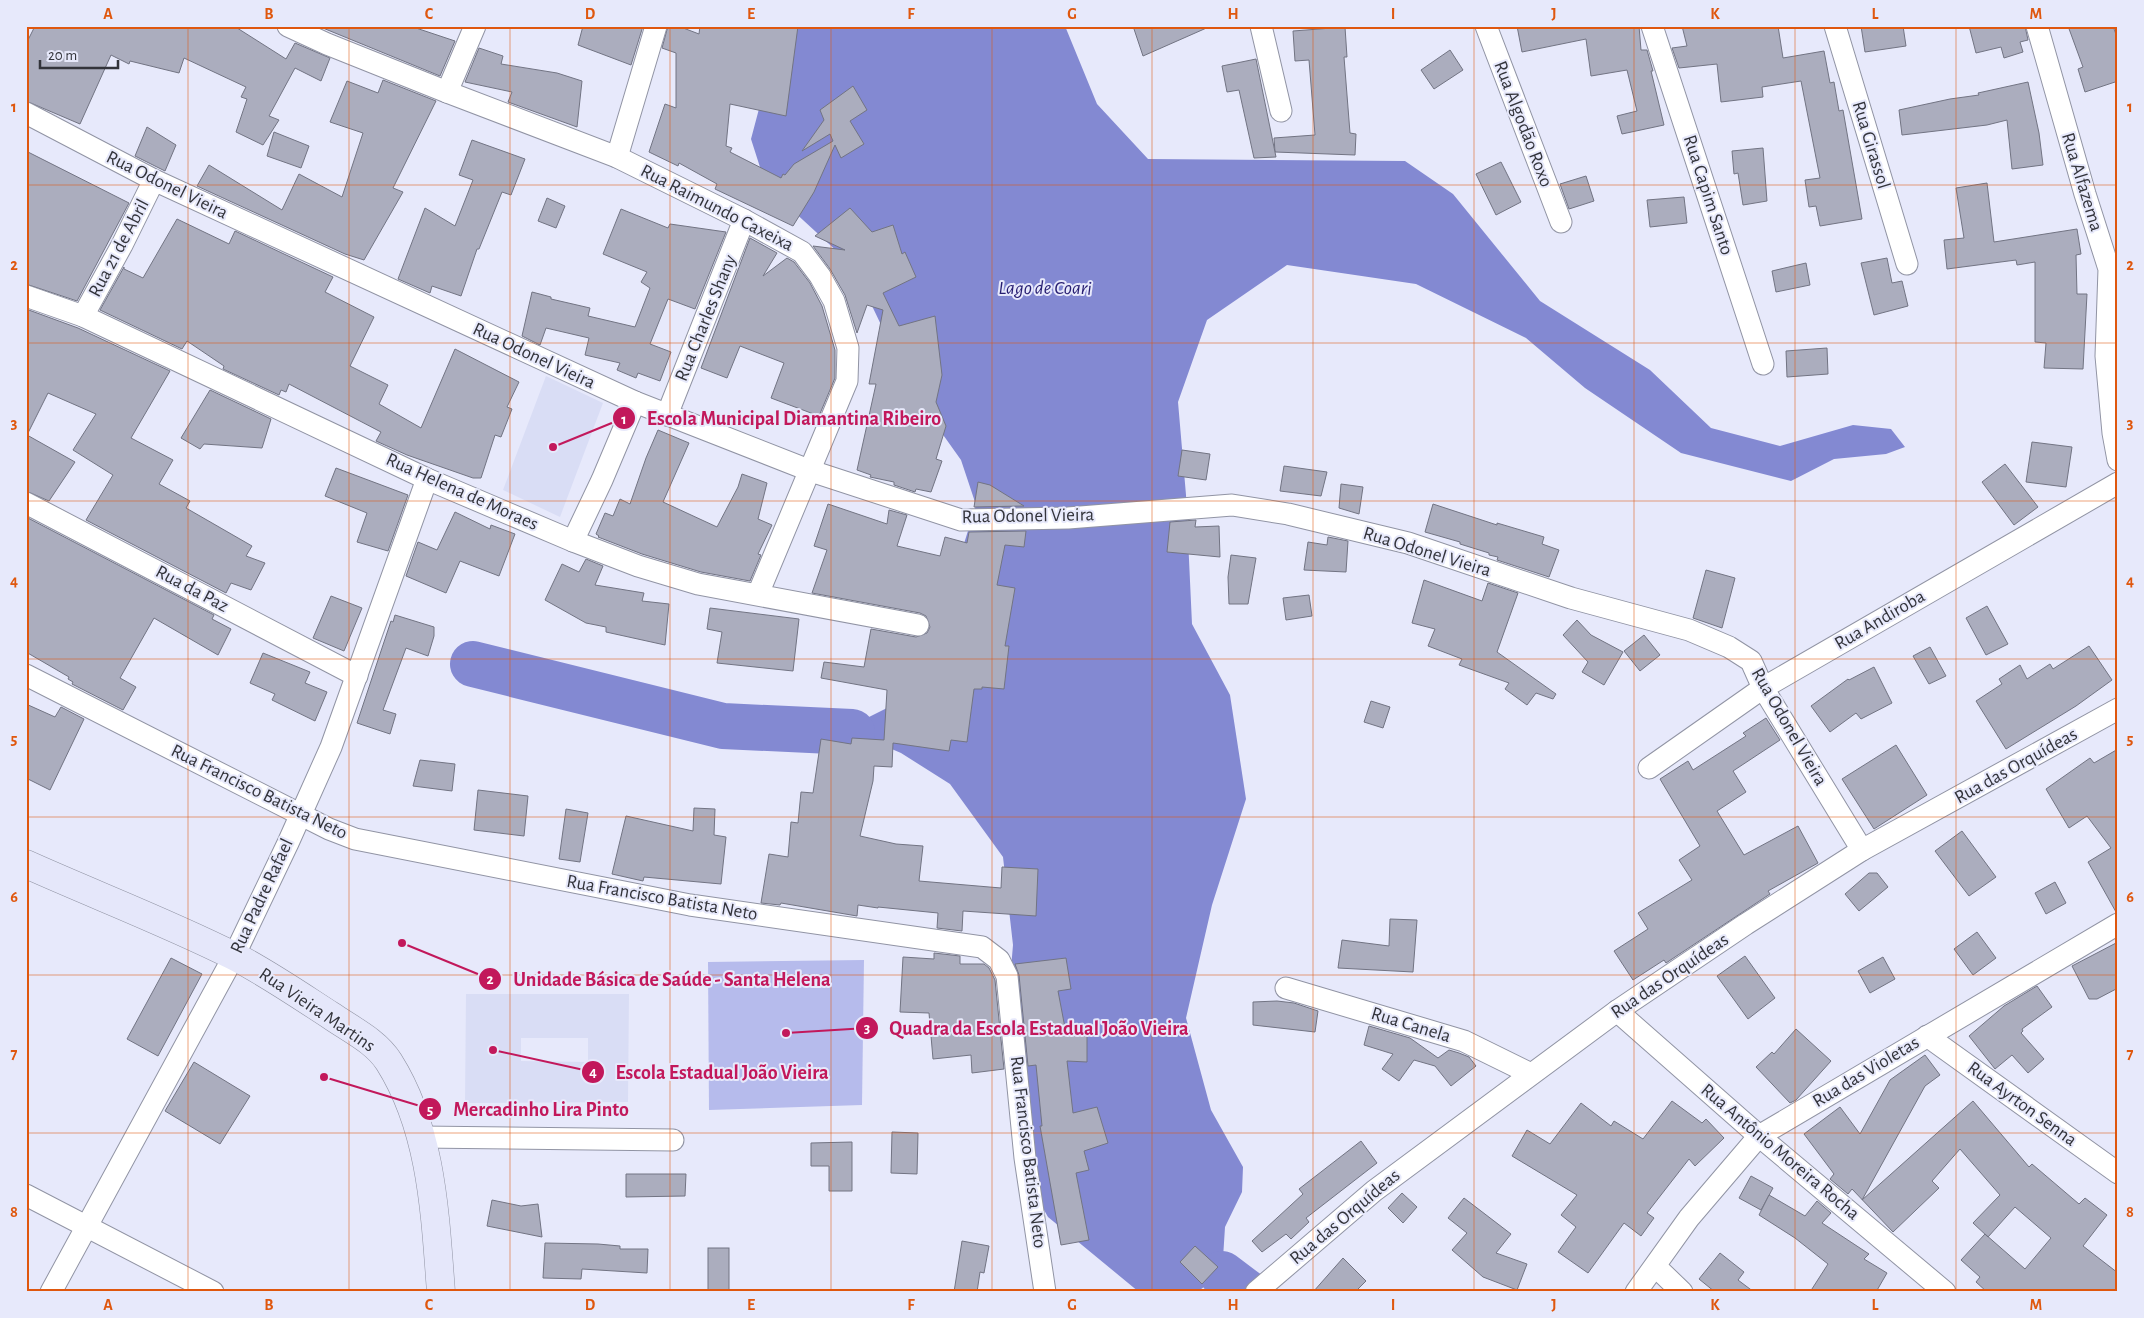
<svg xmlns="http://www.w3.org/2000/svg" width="2144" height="1318" font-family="'Alegreya Sans',sans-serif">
<rect width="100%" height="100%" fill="#e7e9fb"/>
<g fill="#d9ddf5" fill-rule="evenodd">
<polygon points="546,376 603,403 560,517 503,490"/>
<path d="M466 994H629L628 1102 465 1103ZM521 1038H588V1062L521 1061Z"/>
</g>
<polygon fill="#b6bbec" points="864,960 862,1105 709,1110 708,962"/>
<polygon fill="#8389d2" points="756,26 1065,26 1097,104 1148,159 1405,161 1453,194 1540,301 1650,370 1711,428 1780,446 1853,425 1891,429 1905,447 1886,454 1834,459 1791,481 1681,453 1585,388 1526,338 1416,284 1287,265 1207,320 1178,402 1186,495 1192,624 1230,695 1246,799 1212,905 1186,1018 1211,1110 1243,1167 1242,1192 1225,1227 1222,1274 1197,1292 1139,1292 1048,1217 1018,1164 1004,1051 1013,945 1003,857 950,784 901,753 852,732 863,720 907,698 940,621 976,505 961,460 914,394 853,266 766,186 751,139 764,90"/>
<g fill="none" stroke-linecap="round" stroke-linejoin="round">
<g stroke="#8389d2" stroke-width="46">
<polyline points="473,664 723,726 852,732"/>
<polyline points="1222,1274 1246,1292"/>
</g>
</g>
<g fill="#abadbe" stroke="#727483">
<polygon points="35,26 234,26 286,59 295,43 330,58 321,81 295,68 269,116 279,120 263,145 236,132 247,99 241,97 246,87 184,58 179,73 130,61 129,64 111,55 80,124 26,101 26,44"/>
<polygon points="318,26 410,26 455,41 440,76"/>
<polygon points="583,26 643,26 631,65 578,45"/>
<polygon points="668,26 678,26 699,34 700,26 798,26 786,116 730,104 726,146 732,148 730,152 781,178 783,174 785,175 794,164 833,141 830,134 802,151 824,120 820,110 853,86 867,110 850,121 864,144 841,158 835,145 814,192 793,226 715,189 717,184 679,163 678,166 649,152 665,104 676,108 676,53 662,48"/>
<polygon points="1133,26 1211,26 1143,56"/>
<polygon points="1517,26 1639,26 1641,50 1647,50 1653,71 1651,71 1664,125 1622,134 1617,116 1637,111 1627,70 1591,76 1586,39 1522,52"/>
<polygon points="1682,26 1778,26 1783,58 1824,51 1830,83 1834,82 1839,111 1843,110 1862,219 1820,226 1816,206 1809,207 1805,180 1820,178 1801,81 1762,87 1763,97 1721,102 1717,64 1679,68 1672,48 1687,46"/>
<polygon points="1861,26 1903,26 1906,46 1865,52"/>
<polygon points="1969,26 2025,26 2028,40 2020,42 2023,52 2004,58 2001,47 1976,53"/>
<polygon points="2068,26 2113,26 2118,40 2118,81 2085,92 2078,69 2083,67"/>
<polygon points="1345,27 1347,57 1344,57 1350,133 1356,134 1355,155 1275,152 1274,138 1315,135 1309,60 1295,61 1293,31"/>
<polygon points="479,48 503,56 501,64 557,73 582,81 577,127 508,102 512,92 465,82"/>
<polygon points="1450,50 1463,70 1434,89 1421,70"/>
<polygon points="1256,59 1276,157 1254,158 1239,90 1227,92 1222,66"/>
<polygon points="383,80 436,101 393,188 403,192 364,260 345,254 197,186 209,165 282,210 299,174 342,197 363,133 330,122 347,81 378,93"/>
<polygon points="2028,82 2039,133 2043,165 2012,169 2007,120 1987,125 1902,135 1899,110 1950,99 1979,95 1978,93"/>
<polygon points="147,127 176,145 165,171 135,156"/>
<polygon points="274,132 309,146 301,168 267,156"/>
<polygon points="472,140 525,159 511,195 502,192 479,249 477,249 461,296 432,286 430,293 398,279 425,208 455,226 473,180 459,175"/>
<polygon points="1763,148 1767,201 1743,205 1738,173 1734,174 1732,151"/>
<polygon points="26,151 129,203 77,301 26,284"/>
<polygon points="1501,162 1521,202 1496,215 1476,174"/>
<polygon points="1586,176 1594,201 1569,209 1560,184"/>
<polygon points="1987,183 1994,242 2077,229 2081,254 2076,255 2077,294 2087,294 2083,369 2044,368 2046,343 2035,342 2035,262 2017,265 2016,260 1947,269 1944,240 1964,238 1956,188"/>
<polygon points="1684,197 1687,223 1650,227 1647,200"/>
<polygon points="547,198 565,206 556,228 538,221"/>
<polygon points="850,208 872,232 893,225 902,254 905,252 916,277 883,293 899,326 935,316 942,375 936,402 946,426 936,459 942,461 931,492 916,489 915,492 894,485 894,482 870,477 871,475 857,470 876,384 869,384 883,310 867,305 857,333 845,295 830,269 813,246 845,250 815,236"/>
<polygon points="621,209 668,228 670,224 726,232 695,309 668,299 650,344 671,352 660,381 638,373 636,378 617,370 620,363 585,355 589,338 546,328 540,345 522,336 532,292 551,297 551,299 590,308 588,316 635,327 650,288 641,282 647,272 603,254"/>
<polygon points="177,219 229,244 235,231 333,277 325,292 374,317 350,366 388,385 379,404 421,428 455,349 519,382 507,407 512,409 501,437 495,435 481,478 473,478 407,455 376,441 381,432 289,384 286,392 281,390 279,395 223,369 224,366 187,341 182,349 100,310 124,267 124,269 143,278"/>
<polygon points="750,238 777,253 763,276 787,258 794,262 810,283 822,306 835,350 835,378 819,416 771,398 784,363 740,346 727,378 701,368"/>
<polygon points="1887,258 1892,283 1902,281 1908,306 1874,315 1861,263"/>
<polygon points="1806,263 1810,285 1776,292 1772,271"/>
<polygon points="26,309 78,328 170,371 131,438 173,460 159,484 190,501 186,508 252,546 246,556 265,563 251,590 231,583 226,593 86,520 113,475 73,450 96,414 48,393 27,435 75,462 49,501 26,491"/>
<polygon points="1827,348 1828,374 1787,377 1786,351"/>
<polygon points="210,390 271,419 262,448 204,444 200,449 181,438"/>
<polygon points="658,430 689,443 663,502 717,527 738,487 742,474 767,483 758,519 772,525 758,554 761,555 750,581 701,572 642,554 598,537 599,536 596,534 605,513 613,516 620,499 630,504 646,458"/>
<polygon points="2032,442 2072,447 2066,487 2026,482"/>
<polygon points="1182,450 1210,454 1206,480 1178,476"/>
<polygon points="2005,464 2038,507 2014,525 1982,482"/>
<polygon points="1284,466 1327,472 1321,496 1280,491"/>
<polygon points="336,468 408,495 388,551 357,542 367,513 325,496"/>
<polygon points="978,482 990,485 1024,506 974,507"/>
<polygon points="1341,484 1363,487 1359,514 1339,508"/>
<polygon points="828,504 887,524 889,510 907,515 897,546 940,556 945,537 967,543 969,532 1026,531 1024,547 1005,545 997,585 1015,588 1005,646 1009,646 1004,689 982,687 982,689 974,689 967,742 951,740 949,751 893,743 892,767 874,766 873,781 860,836 896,844 923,846 919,881 1001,888 1002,867 1038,869 1036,916 963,911 962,931 937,928 938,913 878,907 878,908 858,905 857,916 781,903 780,905 761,903 769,854 788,857 791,822 798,823 801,792 813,793 821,739 851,744 852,738 884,740 887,690 821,678 824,662 864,667 871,629 916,637 927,633 930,627 926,616 920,613 812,593 827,550 814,546"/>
<polygon points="1433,504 1497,525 1497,523 1544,537 1542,544 1559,550 1549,577 1497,560 1498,557 1489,555 1489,553 1460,544 1460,542 1425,532"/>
<polygon points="455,512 490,529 491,525 515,534 499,576 460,561 446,593 406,576 418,542 437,550"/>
<polygon points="26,517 214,615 212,619 231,629 218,655 154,618 120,678 136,687 123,710 72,684 73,682 68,679 69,677 26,652"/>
<polygon points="1196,520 1195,527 1219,526 1220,557 1167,552 1170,522"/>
<polygon points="1328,537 1348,541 1346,572 1304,570 1308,542 1327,545"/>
<polygon points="1231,555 1256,558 1248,604 1229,604 1228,577"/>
<polygon points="586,559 603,566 595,585 644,593 642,601 669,604 665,645 606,632 606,627 586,623 545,600 562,564 579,572"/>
<polygon points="1706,570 1735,578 1722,628 1693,618"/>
<polygon points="1424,580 1482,601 1488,583 1518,593 1497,652 1556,694 1553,699 1536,693 1527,705 1505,689 1509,683 1459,665 1462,659 1428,646 1435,629 1412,623"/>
<polygon points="1309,595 1312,616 1286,620 1283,598"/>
<polygon points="331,596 362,608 344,651 313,638"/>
<polygon points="1987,606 2008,644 1986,655 1966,618"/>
<polygon points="710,608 799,619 793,671 717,663 722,632 707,629"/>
<polygon points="395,615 434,627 434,636 428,656 406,648 383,710 396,714 390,734 357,723 391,621 393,622"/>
<polygon points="1577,620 1591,635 1623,652 1604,685 1582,672 1588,662 1563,635"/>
<polygon points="1644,635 1660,655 1640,671 1624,651"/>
<polygon points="2089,646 2112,680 2076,706 2006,749 1976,701 2002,684 1999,679 2020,665 2027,679 2050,664 2053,669"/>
<polygon points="1930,647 1946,676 1929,684 1913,656"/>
<polygon points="263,653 310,672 305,683 327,692 315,721 272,700 275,694 250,683"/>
<polygon points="1874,667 1892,703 1861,719 1856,713 1830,732 1811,706 1848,679 1849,680"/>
<polygon points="1371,701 1390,707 1383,728 1364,722"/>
<polygon points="26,704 55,717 61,707 84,719 50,790 26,778"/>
<polygon points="1766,718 1780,740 1733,771 1746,792 1717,811 1744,855 1798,826 1818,863 1768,891 1770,894 1666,963 1664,960 1633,980 1614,951 1648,929 1638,913 1692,880 1679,860 1700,846 1660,779 1688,761 1693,770 1746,736 1743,733"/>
<polygon points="1896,745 1927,795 1874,829 1842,779"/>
<polygon points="2118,749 2118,912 2116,912 2088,862 2111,848 2087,816 2069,828 2046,789 2090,758 2094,763"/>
<polygon points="420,760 455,764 452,791 413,786"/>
<polygon points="478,790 528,796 524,836 474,830"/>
<polygon points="694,808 715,809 714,835 726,837 721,884 644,877 643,881 612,874 626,816 693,831"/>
<polygon points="566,809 588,813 580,862 559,859"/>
<polygon points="1962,831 1996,877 1969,896 1935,851"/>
<polygon points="1869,873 1877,873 1888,887 1859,911 1845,894"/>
<polygon points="2055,882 2066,903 2046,914 2035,893"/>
<polygon points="1390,919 1417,920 1413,972 1338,968 1342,940 1389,946"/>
<polygon points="1977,932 1996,958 1973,975 1954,949"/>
<polygon points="2118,942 2118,988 2097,999 2089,999 2072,966"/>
<polygon points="934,953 960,956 960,964 984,964 989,968 995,980 1004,1069 972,1073 971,1055 933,1059 929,1013 900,1012 903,957 934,959"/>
<polygon points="1745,956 1775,998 1748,1019 1717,976"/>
<polygon points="1883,957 1895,979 1870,993 1858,971"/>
<polygon points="171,958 202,974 158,1056 127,1039"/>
<polygon points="1066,958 1071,989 1058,991 1066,1033 1087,1033 1087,1062 1067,1061 1073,1113 1097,1107 1108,1143 1084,1151 1089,1170 1076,1173 1089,1240 1061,1245 1040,1126 1042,1126 1036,1065 1028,1066 1019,975 1015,964"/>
<polygon points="2037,986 2052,1007 2022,1029 2023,1031 2021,1033 2044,1059 2028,1073 2012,1055 1995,1069 1969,1036 2004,1006"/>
<polygon points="1277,1001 1294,1003 1318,1011 1315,1032 1253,1025 1253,1002"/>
<polygon points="1369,1026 1410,1038 1438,1058 1449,1050 1459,1053 1469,1057 1476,1066 1451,1086 1435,1066 1414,1060 1399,1081 1382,1069 1393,1054 1364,1045"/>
<polygon points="1796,1029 1831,1061 1796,1100 1790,1103 1756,1067 1772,1052 1774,1054"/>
<polygon points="1925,1055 1940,1075 1925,1086 1862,1200 1973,1101 2029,1167 2032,1164 2079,1204 2085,1198 2107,1215 2083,1246 2118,1273 2118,1292 1987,1292 1976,1282 1980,1277 1961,1260 1985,1234 2025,1269 2051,1238 2015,1207 1988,1237 1973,1223 2000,1195 1960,1149 1932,1181 1939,1188 1893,1232 1852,1189 1848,1194 1830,1179 1834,1174 1804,1134 1840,1107 1860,1134 1890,1080"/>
<polygon points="194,1062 250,1096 220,1144 165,1111"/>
<polygon points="1672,1101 1702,1123 1706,1119 1724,1138 1695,1166 1689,1159 1647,1213 1654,1218 1641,1236 1624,1223 1588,1273 1558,1252 1576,1227 1561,1215 1577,1195 1512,1156 1527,1130 1550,1144 1581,1103 1611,1126 1614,1121 1643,1139"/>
<polygon points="892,1132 918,1133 917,1174 891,1173"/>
<polygon points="1361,1141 1377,1163 1306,1218 1309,1222 1291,1239 1286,1234 1262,1252 1252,1241 1303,1194 1299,1189"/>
<polygon points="852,1142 852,1191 829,1191 829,1166 811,1166 811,1143"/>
<polygon points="626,1174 686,1174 685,1196 626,1197"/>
<polygon points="1751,1176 1773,1188 1761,1210 1739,1198"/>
<polygon points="1402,1193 1417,1207 1403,1223 1388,1208"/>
<polygon points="1769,1195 1805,1216 1817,1201 1831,1213 1822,1223 1869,1254 1864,1259 1887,1273 1876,1292 1810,1292 1828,1264 1795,1238 1759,1215"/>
<polygon points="1464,1198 1511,1234 1496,1253 1527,1264 1517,1290 1483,1277 1452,1250 1467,1233 1448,1218"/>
<polygon points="492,1200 521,1206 538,1204 542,1237 487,1226"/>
<polygon points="962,1241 989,1246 984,1273 980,1272 977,1292 954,1292"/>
<polygon points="545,1243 598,1244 620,1246 620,1249 648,1249 647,1273 582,1269 581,1279 543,1278"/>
<polygon points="1195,1246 1218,1267 1202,1284 1180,1262"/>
<rect x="708" y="1248" width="21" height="43"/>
<polygon points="1720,1253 1744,1272 1738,1280 1754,1292 1715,1292 1699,1279"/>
<polygon points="1343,1258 1366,1281 1355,1292 1313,1292"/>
</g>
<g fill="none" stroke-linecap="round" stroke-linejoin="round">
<g stroke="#9194a4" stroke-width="23">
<g id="street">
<polyline points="288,26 327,44 447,92 617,157 744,220 802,252 820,276 834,301 848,348 847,381 758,594"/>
<polyline points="1261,26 1281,111"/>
<polyline points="1486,26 1561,222"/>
<polyline points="1652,26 1763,364"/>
<polyline points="1835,26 1907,264"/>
<polyline points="2037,26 2085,194 2109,269 2106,356 2113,433 2118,460"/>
<polyline points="447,92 475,26"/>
<polyline points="26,113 154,180 635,402 811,471 961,520 1068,518 1232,505 1288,514 1408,543 1571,598 1689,630 1729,647 1751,661 1763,688 1862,850"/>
<polyline points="617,157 656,26"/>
<polyline points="26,296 83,316 427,479 573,541 638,566 698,584 918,625"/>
<polyline points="83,316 122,245 154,180"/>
<polyline points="667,415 744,220"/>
<polyline points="26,503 357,676"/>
<polyline points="573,541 602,480 635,402"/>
<polyline points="26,675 329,829 355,839 690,905 982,947 999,960 1007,976 1025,1158 1045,1292"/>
<polyline points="1649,768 1763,688 2118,483"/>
<polyline points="1286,988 1464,1041 1531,1074"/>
<polyline points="1617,1011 1759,1136 1945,1292"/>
<polyline points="1927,1036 2118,1173"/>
<polyline points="420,1137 673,1140"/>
<polyline points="26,1195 213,1292"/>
<polyline points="1656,1267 1682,1292"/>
<polyline points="51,1292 234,956 288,843 331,747 427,479"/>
<polyline points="1256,1292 1374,1191 1617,1011 1746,924 1862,850 2118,709"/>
<polyline points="1636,1292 1689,1218 1759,1136 2118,924"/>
</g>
</g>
<g stroke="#9194a4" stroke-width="29">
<path id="secondary" d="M26 864C95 895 166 922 234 956 267 973 299 995 330 1015 350 1029 376 1041 389 1062 432 1130 435 1214 441 1292"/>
</g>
<use href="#street" stroke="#fff" stroke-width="21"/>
<use href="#secondary" stroke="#e5e7fa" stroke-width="28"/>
</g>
<path fill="none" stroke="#df570e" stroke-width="1" stroke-opacity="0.55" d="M188 26V1292M349 26V1292M510 26V1292M670 26V1292M831 26V1292M992 26V1292M1152 26V1292M1313 26V1292M1474 26V1292M1634 26V1292M1795 26V1292M1956 26V1292M26 185H2118M26 343H2118M26 501H2118M26 659H2118M26 817H2118M26 975H2118M26 1133H2118"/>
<g text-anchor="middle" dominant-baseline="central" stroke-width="4" stroke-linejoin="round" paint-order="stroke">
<g font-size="19" fill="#33343b" stroke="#e7e9fb">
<text transform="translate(1523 124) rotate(69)">Rua Algodão Roxo</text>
<text transform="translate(1871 145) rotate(73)">Rua Girassol</text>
<text transform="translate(2082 182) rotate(73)">Rua Alfazema</text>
<text transform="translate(167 185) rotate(26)">Rua Odonel Vieira</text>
<text transform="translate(1708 195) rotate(72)">Rua Capim Santo</text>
<text transform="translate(717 208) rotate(27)">Rua Raimundo Caxeixa</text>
<text transform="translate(119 248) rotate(-62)">Rua 21 de Abril</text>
<text transform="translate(706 318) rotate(-68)">Rua Charles Shany</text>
<text transform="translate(534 356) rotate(25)">Rua Odonel Vieira</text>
<text transform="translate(462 492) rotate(24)">Rua Helena de Moraes</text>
<text transform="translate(1028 516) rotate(-1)">Rua Odonel Vieira</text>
<text transform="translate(1427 552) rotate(17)">Rua Odonel Vieira</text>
<text transform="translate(192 589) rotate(28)">Rua da Paz</text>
<text transform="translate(1880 620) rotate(-30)">Rua Andiroba</text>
<text transform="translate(1789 727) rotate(60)">Rua Odonel Vieira</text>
<text transform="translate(2016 766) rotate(-29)">Rua das Orquídeas</text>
<text transform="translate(259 792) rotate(26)">Rua Francisco Batista Neto</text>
<text transform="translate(262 896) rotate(-65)">Rua Padre Rafael</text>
<text transform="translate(662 898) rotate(10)">Rua Francisco Batista Neto</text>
<text transform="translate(1670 976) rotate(-34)">Rua das Orquídeas</text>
<text transform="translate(317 1010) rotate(34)">Rua Vieira Martins</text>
<text transform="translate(1411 1025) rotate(17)">Rua Canela</text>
<text transform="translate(1866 1072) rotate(-31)">Rua das Violetas</text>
<text transform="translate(2022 1104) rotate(36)">Rua Ayrton Senna</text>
<text transform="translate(1028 1152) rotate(83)">Rua Francisco Batista Neto</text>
<text transform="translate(1780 1152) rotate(40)">Rua Antônio Moreira Rocha</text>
<text transform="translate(1345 1217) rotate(-40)">Rua das Orquídeas</text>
</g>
<g font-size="20" font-style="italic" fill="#271e72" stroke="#e7e9fb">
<text x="1045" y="288">Lago de Coari</text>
</g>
</g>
<path fill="none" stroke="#c2185b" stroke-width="2" d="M553 447L624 418M402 943L490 979M786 1033L867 1028M493 1050L593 1072M324 1077L430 1109"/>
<g fill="#c2185b" stroke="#e7e9fb" stroke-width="2">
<circle cx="553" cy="447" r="5"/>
<circle cx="402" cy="943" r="5"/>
<circle cx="786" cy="1033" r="5"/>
<circle cx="493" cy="1050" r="5"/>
<circle cx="324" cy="1077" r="5"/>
<circle cx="624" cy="418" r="12"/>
<circle cx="490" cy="979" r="12"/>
<circle cx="867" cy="1028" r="12"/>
<circle cx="593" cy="1072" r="12"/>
<circle cx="430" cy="1109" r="12"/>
</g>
<g font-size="15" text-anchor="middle" font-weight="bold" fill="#fff">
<text x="624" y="424">1</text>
<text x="490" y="984">2</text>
<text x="867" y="1033">3</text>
<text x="593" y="1077">4</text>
<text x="430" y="1115">5</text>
</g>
<g font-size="20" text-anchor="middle" font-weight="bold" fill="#c2185b" stroke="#e7e9fb" stroke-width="4" stroke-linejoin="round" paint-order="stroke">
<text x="794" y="425">Escola Municipal Diamantina Ribeiro</text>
<text x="672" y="986">Unidade Básica de Saúde - Santa Helena</text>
<text x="1039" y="1035">Quadra da Escola Estadual João Vieira</text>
<text x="722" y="1079">Escola Estadual João Vieira</text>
<text x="541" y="1116">Mercadinho Lira Pinto</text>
</g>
<rect width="2144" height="1318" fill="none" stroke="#e7e9fb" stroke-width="55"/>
<path d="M40 60v8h78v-8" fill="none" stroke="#33343b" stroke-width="2.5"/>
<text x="48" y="60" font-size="15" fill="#33343b" stroke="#e7e9fb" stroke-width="4" paint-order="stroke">20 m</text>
<rect x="28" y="28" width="2088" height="1262" fill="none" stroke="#df570e" stroke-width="2"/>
<g font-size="16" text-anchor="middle" font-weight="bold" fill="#df570e">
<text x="108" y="19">A</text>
<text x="269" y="19">B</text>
<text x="429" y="19">C</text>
<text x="590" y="19">D</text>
<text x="751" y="19">E</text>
<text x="911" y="19">F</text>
<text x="1072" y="19">G</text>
<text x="1233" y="19">H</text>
<text x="1393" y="19">I</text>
<text x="1554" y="19">J</text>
<text x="1715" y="19">K</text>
<text x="1875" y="19">L</text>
<text x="2036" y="19">M</text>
<text x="14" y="112">1</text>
<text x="2130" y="112">1</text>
<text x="14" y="270">2</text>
<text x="2130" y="270">2</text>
<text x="14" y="428">3</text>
<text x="2130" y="428">3</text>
<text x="14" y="586">4</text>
<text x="2130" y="586">4</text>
<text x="14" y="744">5</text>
<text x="2130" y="744">5</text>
<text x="14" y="902">6</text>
<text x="2130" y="902">6</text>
<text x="14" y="1059">7</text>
<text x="2130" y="1059">7</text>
<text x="14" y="1217">8</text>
<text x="2130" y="1217">8</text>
<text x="108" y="1310">A</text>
<text x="269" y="1310">B</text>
<text x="429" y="1310">C</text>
<text x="590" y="1310">D</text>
<text x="751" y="1310">E</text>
<text x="911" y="1310">F</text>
<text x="1072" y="1310">G</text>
<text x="1233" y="1310">H</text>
<text x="1393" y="1310">I</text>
<text x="1554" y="1310">J</text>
<text x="1715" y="1310">K</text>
<text x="1875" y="1310">L</text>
<text x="2036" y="1310">M</text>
</g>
</svg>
